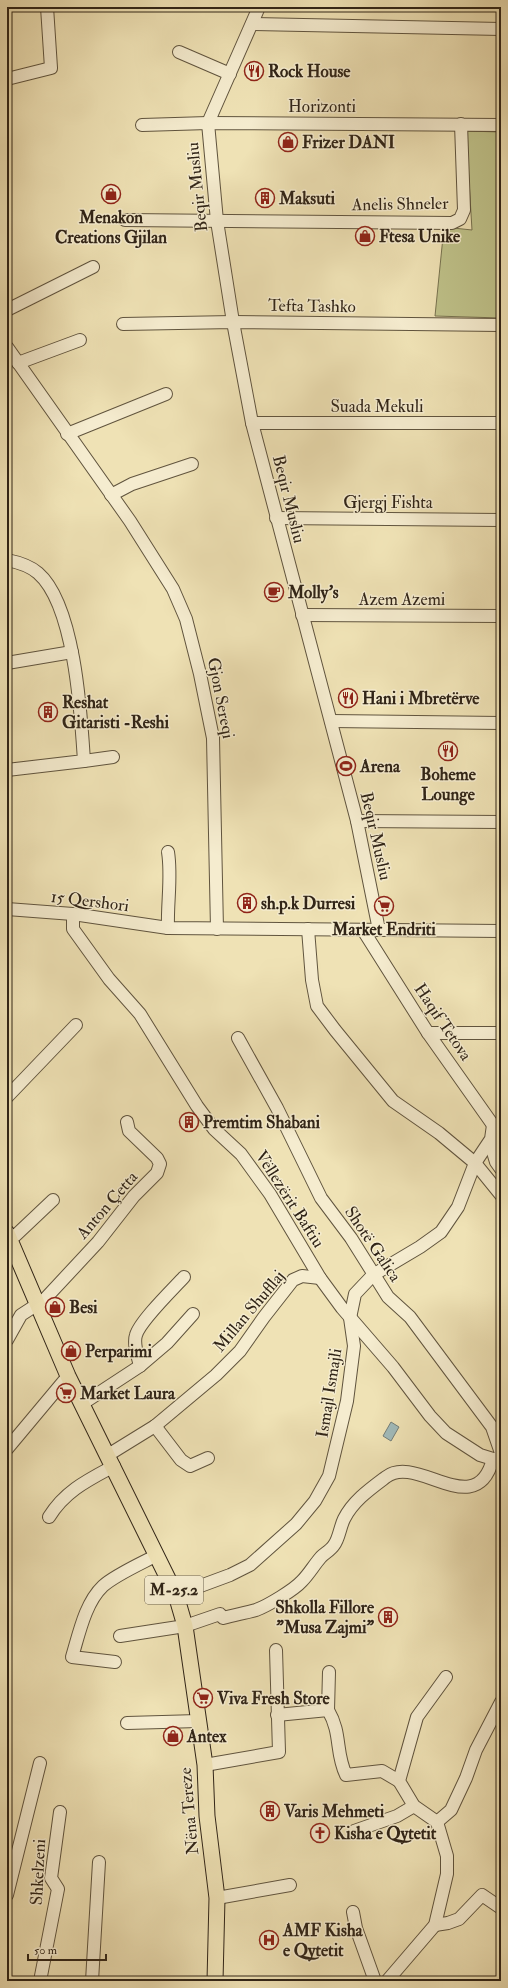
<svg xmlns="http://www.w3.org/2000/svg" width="508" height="1988" font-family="'IM FELL Double Pica',serif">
<rect width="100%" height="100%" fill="#efe2b5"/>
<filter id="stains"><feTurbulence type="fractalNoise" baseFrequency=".005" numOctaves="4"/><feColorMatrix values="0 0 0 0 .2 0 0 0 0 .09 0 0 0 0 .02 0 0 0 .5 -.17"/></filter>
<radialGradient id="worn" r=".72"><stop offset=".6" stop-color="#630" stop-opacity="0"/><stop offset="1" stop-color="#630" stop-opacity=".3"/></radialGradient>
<polygon fill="#bfc28a" stroke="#787350" points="466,131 501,132 501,318 435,316 444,227 472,230"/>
<polygon fill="#a0baba" stroke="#737e79" points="391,1422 399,1427 391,1441 383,1436"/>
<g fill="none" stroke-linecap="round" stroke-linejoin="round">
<g stroke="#60543e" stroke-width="14">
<g id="minor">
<polyline points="259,7 208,123 217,221 233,322 252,423 357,821 379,930"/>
<polyline points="252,24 501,29"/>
<polyline points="179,52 230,74"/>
<polyline points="7,79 51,68 47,7"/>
<polyline points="142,125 208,123 501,125"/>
<polyline points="125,220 452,223 460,219 464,210 461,124"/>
<polyline points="7,310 93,267"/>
<polyline points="123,324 233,322 501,325"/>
<polyline points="7,347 130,521 173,589 186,619 200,674 213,738 217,929"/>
<polyline points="18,363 80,340"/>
<polyline points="252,423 501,423"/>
<polyline points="67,434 166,394"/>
<polyline points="111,495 132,484 192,464"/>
<polyline points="276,518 501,520"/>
<path d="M7 560C17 562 30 566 38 573 75 605 81 715 84 761L7 770"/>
<polyline points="302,615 501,616"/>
<polyline points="7,663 72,652"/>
<polyline points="331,721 501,723"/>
<polyline points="84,761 113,757"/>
<polyline points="357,821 501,822"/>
<polyline points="7,909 73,914 168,928 501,931"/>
<polyline points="73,914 73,929 109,979 140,1014 197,1106 214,1129 241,1154 270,1194 320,1278 342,1308 393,1367 430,1416 446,1433 480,1455 493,1459 501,1459"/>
<path d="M168 928C167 903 172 877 168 852"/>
<polyline points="308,929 312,980 317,1006 335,1030 393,1101 439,1133 475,1163 501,1195"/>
<polyline points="363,930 428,1033 493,1125"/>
<polyline points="428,1033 501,1033"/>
<polyline points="238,1038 277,1108 321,1198 351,1238 388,1297 410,1317 492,1427 501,1453"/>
<polyline points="7,1097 76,1025"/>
<polyline points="490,1142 496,1162 501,1169"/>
<polyline points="7,1240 16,1235 53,1200"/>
<polyline points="7,1340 21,1315 44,1300 98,1242 134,1196 157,1173 160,1164 157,1158 129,1131 127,1122"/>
<path d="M140 1366C138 1357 133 1344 136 1335 140 1321 173 1289 184 1277"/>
<polyline points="82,1404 140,1366 167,1343 193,1314"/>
<polyline points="155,1426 181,1460 190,1466 208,1458"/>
<polyline points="7,1449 68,1376"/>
<polyline points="108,1455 155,1426 216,1375 240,1351 264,1317 293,1280 302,1276 320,1278"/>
<path d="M49 1517C65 1491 88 1480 114 1466"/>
<polyline points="176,1595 230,1575 250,1565 296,1524 315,1501 329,1476 347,1401 354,1346 350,1318 355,1294 373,1275 420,1247 441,1232 458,1207 475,1163 491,1139 493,1125"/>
<path d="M120 1636 185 1626 220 1614 223 1618C234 1615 245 1613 256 1610 267 1606 294 1590 302 1581 309 1574 314 1565 321 1557 325 1553 331 1550 334 1545 339 1539 340 1527 344 1519 353 1501 370 1489 386 1477 417 1453 476 1523 493 1459"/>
<path d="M115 1662 72 1657C79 1634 85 1603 103 1586 115 1575 142 1563 157 1555"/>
<polyline points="328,1710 329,1672"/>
<path d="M277 1715 328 1710C342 1734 335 1752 346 1775L382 1771 399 1781"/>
<polyline points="127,1723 198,1721"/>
<polyline points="205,1765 279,1752 276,1650"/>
<polyline points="437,1822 414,1806 399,1781 417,1717 446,1677"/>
<polyline points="437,1822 451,1810 466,1778 476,1750 501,1702"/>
<polyline points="354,1831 397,1816 414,1806"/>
<polyline points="7,1895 40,1763"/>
<polyline points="217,1898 290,1885"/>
<polyline points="353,1912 356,1928 375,1981"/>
<polyline points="435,1925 448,1923 459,1919 482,1895 501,1908"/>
<polyline points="40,1981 58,1889 51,1878 60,1812"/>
<polyline points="92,1981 99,1862"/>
<polyline points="387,1981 435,1925 447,1874 447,1856 437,1822"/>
</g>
</g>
<g stroke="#302417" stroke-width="17">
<polyline id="major" points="7,1233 68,1376 176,1595 185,1626 205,1765 207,1816 217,1898 215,1981"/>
</g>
<use href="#minor" stroke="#f5eccf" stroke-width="12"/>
<use href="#major" stroke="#efe2b5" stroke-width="15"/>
</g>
<defs>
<g id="restaurant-ring" transform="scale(1)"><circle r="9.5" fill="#f5eccf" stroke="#8f2418" stroke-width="1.5"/><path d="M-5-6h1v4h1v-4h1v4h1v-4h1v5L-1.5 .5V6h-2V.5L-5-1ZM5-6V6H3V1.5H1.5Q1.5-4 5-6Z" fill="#8f2418"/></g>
<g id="shop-ring" transform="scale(1)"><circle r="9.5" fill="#f5eccf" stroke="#8f2418" stroke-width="1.5"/><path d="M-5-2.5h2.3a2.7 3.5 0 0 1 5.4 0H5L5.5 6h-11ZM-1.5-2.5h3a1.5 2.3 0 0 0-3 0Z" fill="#8f2418"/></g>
<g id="building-ring" transform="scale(1)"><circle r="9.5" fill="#f5eccf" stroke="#8f2418" stroke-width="1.5"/><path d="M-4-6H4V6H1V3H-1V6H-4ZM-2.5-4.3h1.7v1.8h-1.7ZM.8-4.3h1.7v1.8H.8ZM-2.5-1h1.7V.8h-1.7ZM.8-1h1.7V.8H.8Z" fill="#8f2418"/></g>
<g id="cafe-ring" transform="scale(1)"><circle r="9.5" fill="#f5eccf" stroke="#8f2418" stroke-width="1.5"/><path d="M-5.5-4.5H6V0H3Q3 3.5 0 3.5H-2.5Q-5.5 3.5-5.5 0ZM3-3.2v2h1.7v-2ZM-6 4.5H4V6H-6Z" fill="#8f2418"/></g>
<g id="stadium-ring" transform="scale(1)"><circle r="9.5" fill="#f5eccf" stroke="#8f2418" stroke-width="1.5"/><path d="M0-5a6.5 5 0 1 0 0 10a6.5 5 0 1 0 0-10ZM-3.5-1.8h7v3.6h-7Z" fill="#8f2418"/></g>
<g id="supermarket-ring" transform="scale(1)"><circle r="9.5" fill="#f5eccf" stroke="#8f2418" stroke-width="1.5"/><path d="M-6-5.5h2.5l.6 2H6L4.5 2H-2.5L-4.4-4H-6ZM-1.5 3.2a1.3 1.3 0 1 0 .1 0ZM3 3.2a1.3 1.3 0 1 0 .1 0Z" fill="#8f2418"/></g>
<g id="church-ring" transform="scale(1)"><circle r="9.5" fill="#f5eccf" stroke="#8f2418" stroke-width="1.5"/><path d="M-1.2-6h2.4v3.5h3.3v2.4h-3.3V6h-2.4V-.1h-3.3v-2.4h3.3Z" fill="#8f2418"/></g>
<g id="hospital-ring" transform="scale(1)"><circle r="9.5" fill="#f5eccf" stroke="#8f2418" stroke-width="1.5"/><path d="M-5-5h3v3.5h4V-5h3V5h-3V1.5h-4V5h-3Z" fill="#8f2418"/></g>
</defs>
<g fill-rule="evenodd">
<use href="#restaurant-ring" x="254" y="71"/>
<use href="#shop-ring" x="288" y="142"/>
<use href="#shop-ring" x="111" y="194"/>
<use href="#building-ring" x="265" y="198"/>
<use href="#shop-ring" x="365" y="236"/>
<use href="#cafe-ring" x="274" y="592"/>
<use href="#restaurant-ring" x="348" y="698"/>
<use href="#building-ring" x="48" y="712"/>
<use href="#restaurant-ring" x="448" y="751"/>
<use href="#stadium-ring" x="346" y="766"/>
<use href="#building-ring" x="247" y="903"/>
<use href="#supermarket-ring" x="384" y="906"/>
<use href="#building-ring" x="189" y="1122"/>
<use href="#shop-ring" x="55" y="1307"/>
<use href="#shop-ring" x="71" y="1351"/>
<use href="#supermarket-ring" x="66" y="1393"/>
<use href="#building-ring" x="388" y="1617"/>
<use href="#supermarket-ring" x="203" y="1698"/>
<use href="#shop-ring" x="173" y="1736"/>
<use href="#building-ring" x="270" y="1811"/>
<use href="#church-ring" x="320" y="1833"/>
<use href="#hospital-ring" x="269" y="1940"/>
</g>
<g text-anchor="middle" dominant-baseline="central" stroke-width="3" stroke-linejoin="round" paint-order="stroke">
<rect fill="#f5eccf" stroke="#6b604e" stroke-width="1" x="145" y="1576" width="58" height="28" rx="3"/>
<g font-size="16" font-weight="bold" fill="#302417">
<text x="174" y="1590">M-25.2</text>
</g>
<g font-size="17" font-weight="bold" fill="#302417" stroke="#f5eccf" text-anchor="start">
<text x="268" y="71">Rock House</text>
<text x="302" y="142">Frizer DANI</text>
<text x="279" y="198">Maksuti</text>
<text x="111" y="217" text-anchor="middle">Menakon<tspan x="111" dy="20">Creations Gjilan</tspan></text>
<text x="379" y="236">Ftesa Unike</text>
<text x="288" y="592">Molly's</text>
<text x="362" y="698">Hani i Mbretërve</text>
<text x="62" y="702">Reshat<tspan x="62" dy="20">Gitaristi -Reshi</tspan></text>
<text x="360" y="766">Arena</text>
<text x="448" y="774" text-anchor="middle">Boheme<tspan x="448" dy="20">Lounge</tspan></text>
<text x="261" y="903">sh.p.k Durresi</text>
<text x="384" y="929" text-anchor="middle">Market Endriti</text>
<text x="203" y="1122">Premtim Shabani</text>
<text x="69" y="1307">Besi</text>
<text x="85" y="1351">Perparimi</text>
<text x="80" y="1393">Market Laura</text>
<text x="374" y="1607" text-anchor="end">Shkolla Fillore<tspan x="374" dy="20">"Musa Zajmi"</tspan></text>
<text x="217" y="1698">Viva Fresh Store</text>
<text x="187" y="1736">Antex</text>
<text x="284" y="1811">Varis Mehmeti</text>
<text x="334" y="1833">Kisha e Qytetit</text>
<text x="283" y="1930">AMF Kisha<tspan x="283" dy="20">e Qytetit</tspan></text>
</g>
<g font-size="17" fill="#302417" stroke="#f5eccf">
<text x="322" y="106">Horizonti</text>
<text transform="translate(197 187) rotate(-96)">Beqir Musliu</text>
<text transform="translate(400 204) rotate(-1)">Anelis Shneler</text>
<text transform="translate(312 306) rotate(1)">Tefta Tashko</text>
<text x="377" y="406">Suada Mekuli</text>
<text transform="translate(289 499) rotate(76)">Beqir Musliu</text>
<text x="388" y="502">Gjergj Fishta</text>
<text x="402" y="599">Azem Azemi</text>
<text transform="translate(221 698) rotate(79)">Gjon Sereqi</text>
<text transform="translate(376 836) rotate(77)">Beqir Musliu</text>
<text transform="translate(90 901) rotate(7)">15 Qershori</text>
<text transform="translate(443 1022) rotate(56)">Haqif Tetova</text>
<text transform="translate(290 1199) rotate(57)">Vëllezërit Baftiu</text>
<text transform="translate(107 1205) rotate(-49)">Anton Çetta</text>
<text transform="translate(373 1244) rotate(56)">Shotë Galica</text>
<text transform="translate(249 1311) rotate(-50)">Millan Shufllaj</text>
<text transform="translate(329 1393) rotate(-81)">Ismajl Ismajli</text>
<text transform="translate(189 1811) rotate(-95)">Nëna Tereze</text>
<text transform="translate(38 1872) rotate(-87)">Shkelzeni</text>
</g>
</g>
<rect width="508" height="1988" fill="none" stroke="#efe2b5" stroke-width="24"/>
<rect x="8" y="8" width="492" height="1972" fill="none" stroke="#302417" stroke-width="2"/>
<rect x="12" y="12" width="484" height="1964" fill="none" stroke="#302417"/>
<path d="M28 1954v6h78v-6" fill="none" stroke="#302417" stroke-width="2"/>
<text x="34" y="1954" font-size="12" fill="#302417" stroke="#f5eccf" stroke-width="3" paint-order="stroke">50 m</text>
<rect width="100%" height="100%" filter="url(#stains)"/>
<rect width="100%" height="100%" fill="url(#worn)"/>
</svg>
